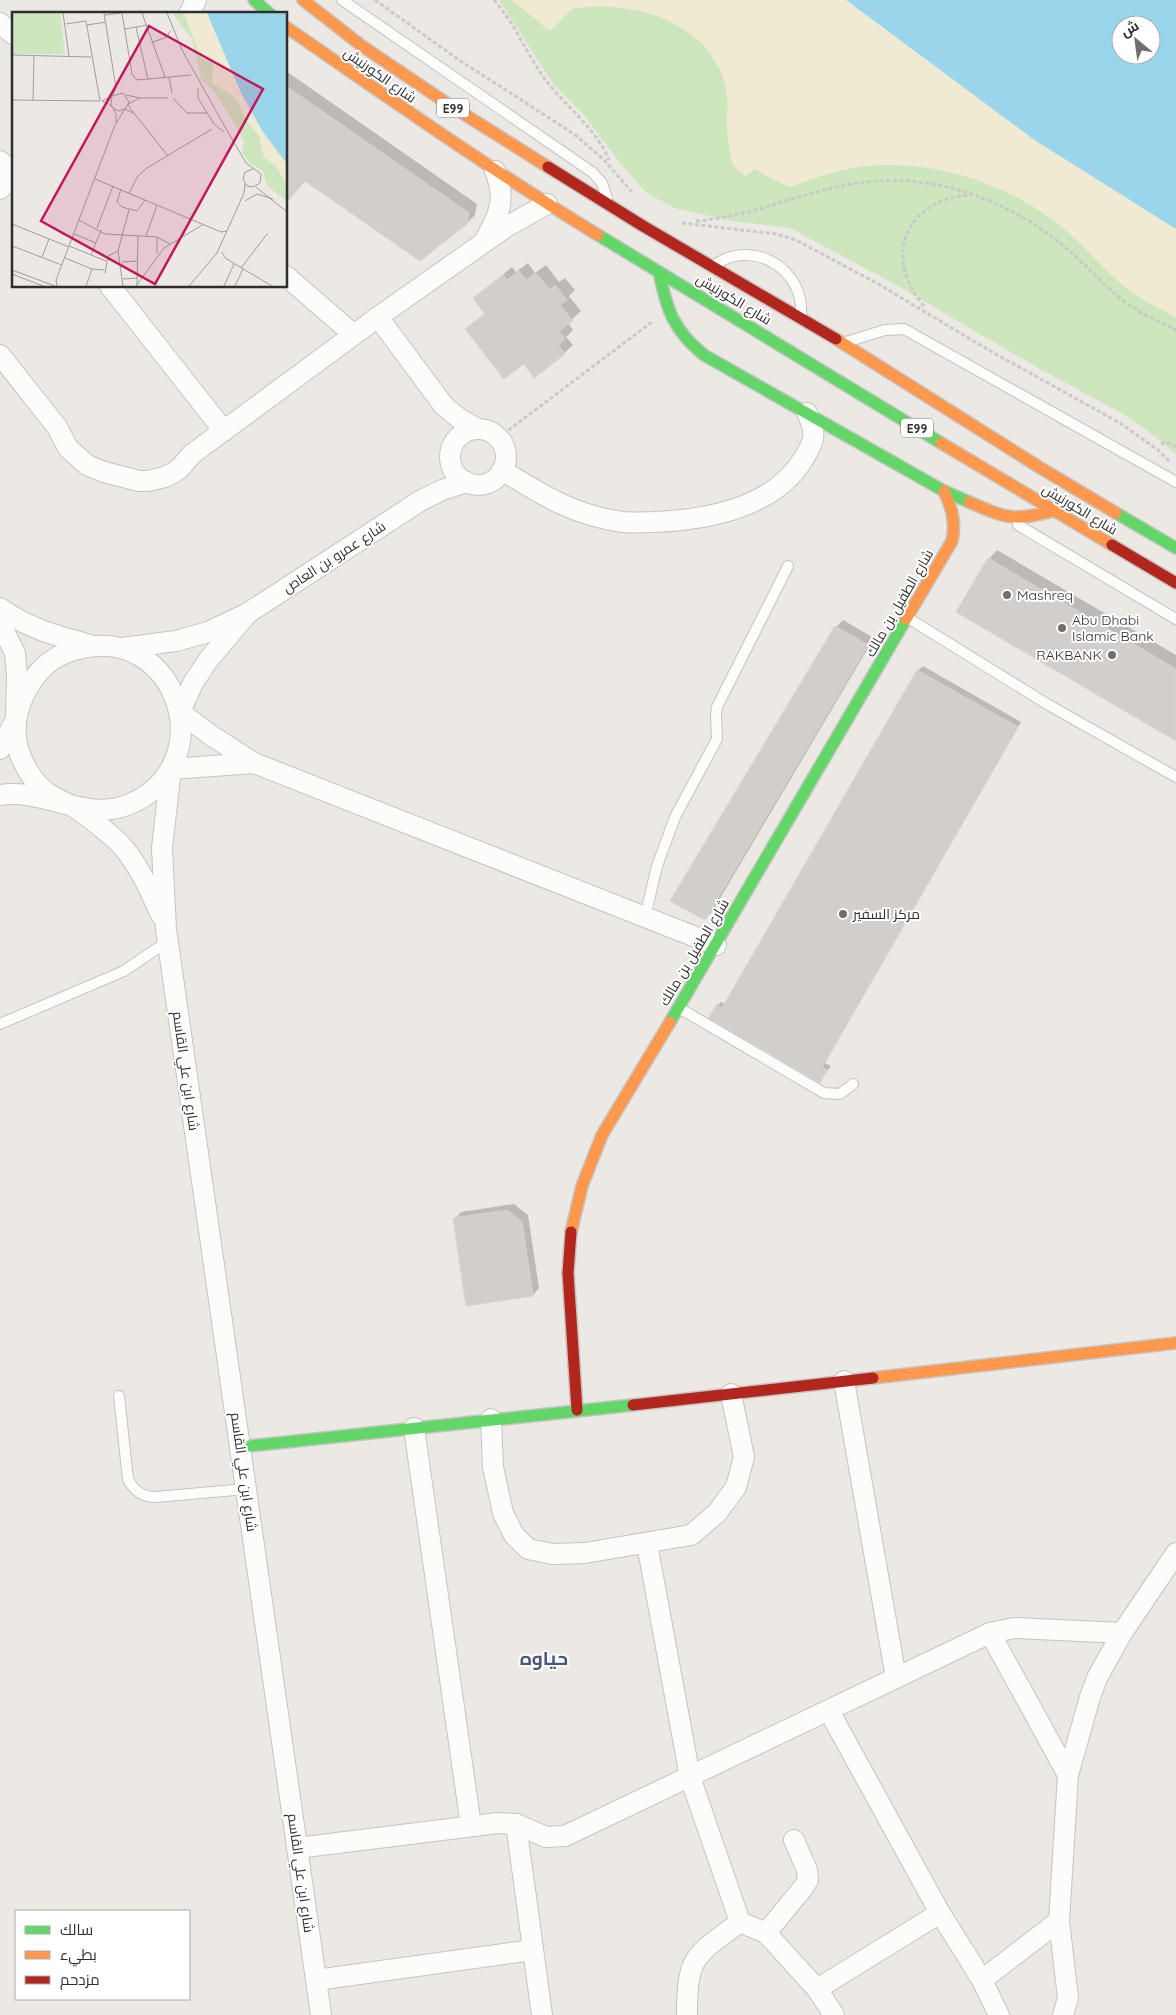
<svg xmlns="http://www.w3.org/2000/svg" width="1176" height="2015" font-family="Quicksand,Cairo,sans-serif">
<rect width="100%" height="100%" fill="#ece8e4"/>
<path fill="#cee6be" d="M499 0H512L550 31C558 24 566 12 575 8 631 0 699 19 721 72 727 85 730 99 729 113 729 118 726 124 728 128 730 134 752 166 756 169 766 177 779 182 790 187 812 178 834 171 858 167 928 157 1006 182 1061 226 1078 239 1091 256 1107 271 1127 290 1151 305 1176 317V455L1161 441 1127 416 1040 369 898 286 790 228 732 221 674 208 647 193 625 169 582 113 554 85Z"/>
<path fill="#f0ead3" d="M512 0H846L1036 141 1176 229V317C1151 305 1127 290 1107 271 1092 256 1078 239 1061 226 1006 182 928 157 858 167 834 171 812 178 789 187L755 169 745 176 733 165C730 153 727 140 727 128 727 106 730 93 721 72 698 19 630 0 575 8 566 12 558 24 550 31Z"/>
<path fill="#99d6ec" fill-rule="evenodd" d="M846 0H1176V229L1036 141ZM1121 25H1151V55H1121Z"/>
<g fill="#0003">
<polygon points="286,71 477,204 475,215 466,224 305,180 286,202"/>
<polygon points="528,263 535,273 546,265 559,282 565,278 575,290 569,296 581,311 568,323 573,330 566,337 573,345 564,353 524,362 467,329 486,312 475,298 512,267 516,272"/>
<polygon points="997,550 1176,655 1176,740 989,559"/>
<polygon points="843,620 874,638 712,912 705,918 671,900 836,627"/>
<polygon points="923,666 1021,722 825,1063 831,1066 820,1081 717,1006 721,1002 726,1004 918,670"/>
<polygon points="514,1204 528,1215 539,1288 533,1295 455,1219 461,1212"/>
</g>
<g fill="#d1cecb" stroke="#d7d4d0">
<polygon points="286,86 469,213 467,224 420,261 305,181 286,203"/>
<polygon points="519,271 526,280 536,273 550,290 555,285 567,300 560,305 573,321 559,331 565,339 558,345 565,354 534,378 524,364 504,379 465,329 485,314 473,298 503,275 507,280"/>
<polygon points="988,558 1176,669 1176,741 956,612"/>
<polygon points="835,626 868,645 705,920 670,901"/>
<polygon points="917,670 1018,727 822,1067 827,1070 820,1083 709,1018 716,1005 722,1008"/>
<polygon points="507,1210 522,1222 533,1296 466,1306 453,1218"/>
</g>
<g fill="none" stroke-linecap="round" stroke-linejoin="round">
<g stroke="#c5c4c5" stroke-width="12">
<g id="lane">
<polyline points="342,0 592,172 602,183 607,198"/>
<path d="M716 264C755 239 805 270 801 316"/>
<polyline points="846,342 885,330 904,329 1176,482"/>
<polyline points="1018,525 1176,619"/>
<polyline points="908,618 1047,704 1176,777"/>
<polyline points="645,917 657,866 675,817 717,739 716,715 717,707 788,566"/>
<polyline points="679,1008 824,1093 840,1094 853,1084"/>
<polyline points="0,1024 124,971 168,941"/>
<path d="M119 1396 128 1479C134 1491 142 1497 156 1497L246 1489"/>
</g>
</g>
<g stroke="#c5c4c5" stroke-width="22">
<g id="street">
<polyline points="189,14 196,0"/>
<polyline points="0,23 14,35"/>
<polyline points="0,161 14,174"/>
<polyline points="0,189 14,177"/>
<path d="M486 238C500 214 506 198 495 171"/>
<polyline points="286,276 353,334"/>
<polyline points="110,286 224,431"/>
<polyline points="378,317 444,406 460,419 478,429"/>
<polyline points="0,355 57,427 68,448 87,465 104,472 139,481 148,481 165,477 173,473 180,468 192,454 378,317 506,227 547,204"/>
<circle cx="478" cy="457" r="28"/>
<path d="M502 470C542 495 575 516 623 522 633 523 643 522 653 522 707 520 774 508 804 458 815 440 817 433 807 413"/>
<path d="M0 608C27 628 57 636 90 645"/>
<polyline points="248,613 209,659 193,683 180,712 209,734 254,763 716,945"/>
<polyline points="0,623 15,653 17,676 16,719 0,749"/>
<polyline points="122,648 176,641 208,632 248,613 420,501 442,490 467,482"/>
<polyline points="254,763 171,769 162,848 166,929 321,2015"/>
<path d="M0 795C44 788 86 823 130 804 224 763 176 623 78 649 61 653 45 663 35 677 20 697 11 723 18 748 23 765 34 784 49 794 56 799 65 802 72 806 85 814 112 835 122 846 140 867 150 891 161 915"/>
<polyline points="844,1381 896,1678"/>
<polyline points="491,1419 493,1467 503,1513 514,1535 528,1549 553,1554 585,1553 691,1535 717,1513 736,1487 744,1457 731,1394"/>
<polyline points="414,1428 471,1826"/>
<polyline points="647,1544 690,1777 740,1922 766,1933 817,1989 834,2015"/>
<polyline points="990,1633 1068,1775"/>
<polyline points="829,1711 940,1913 982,1980 999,2015"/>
<polyline points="516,1824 542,2015"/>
<polyline points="297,1848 498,1823 516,1824 546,1837 565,1836 990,1633 1014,1628 1122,1633"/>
<polyline points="766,1933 803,1888 808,1880 807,1870 794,1840"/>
<polyline points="316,1980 533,1950"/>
<polyline points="982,1980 1059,1921"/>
<polyline points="817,1989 940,1913"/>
<path d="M687 2015C687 1955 695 1956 740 1922"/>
<polyline points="1063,2015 1068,1998 1059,1921 1068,1775 1090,1697 1097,1678 1122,1633 1176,1553"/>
</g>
</g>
<g stroke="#c5c4c5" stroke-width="14">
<g id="fast">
<polyline points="254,0 270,14"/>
<polyline points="598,235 941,443"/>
<path d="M659 272C667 310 673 330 704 355L944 491 969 502"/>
<polyline points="1116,513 1176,548"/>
<polyline points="670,1022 906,619"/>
<polyline points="240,1447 633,1405"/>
</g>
</g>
<g stroke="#c5c4c5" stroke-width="14">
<g id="slow">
<polyline points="303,0 362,46 451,106 548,167"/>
<path d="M286 27C389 98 491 170 598 235"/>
<polyline points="836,339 1039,467 1116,513"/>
<polyline points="941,443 1112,545"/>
<path d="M969 502C1008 519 1013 521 1054 511"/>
<path d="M906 619 952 541C956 523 952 508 944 491"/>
<polyline points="571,1232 582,1186 602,1135 670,1022"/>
<polyline points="873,1378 1176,1343"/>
</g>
</g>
<g stroke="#c5c4c5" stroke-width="14">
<g id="jam">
<polyline points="548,167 643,226 836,339"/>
<polyline points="1112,545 1176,583"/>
<polyline points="571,1232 568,1273 577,1410"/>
<polyline points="633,1405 873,1378"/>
</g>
</g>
<g stroke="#c9c9c8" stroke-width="3" stroke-dasharray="4 2.5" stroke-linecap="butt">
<polyline points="375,0 459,60 574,134 604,160 632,192"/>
<path d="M494 0C513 21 524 48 540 72 561 104 594 124 609 160"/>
<path d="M696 221C758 216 816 185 876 181 945 176 1012 203 1065 247 1084 263 1101 282 1120 298 1137 312 1157 321 1176 330"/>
<polyline points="682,223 776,234 796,240 880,285 985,348 1120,423 1158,450 1170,462"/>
<path d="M924 306C881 257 907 197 972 195"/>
<polyline points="498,438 652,322"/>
<polyline points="1161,444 1167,442 1176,447"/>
</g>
<use href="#lane" stroke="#fcfcfb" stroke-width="10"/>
<use href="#street" stroke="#fcfcfb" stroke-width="20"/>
<use href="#fast" stroke="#63d668" stroke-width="11"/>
<use href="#slow" stroke="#ff974d" stroke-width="11"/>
<use href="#jam" stroke="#b3261e" stroke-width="11"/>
</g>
<g fill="#706f6e" stroke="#fff" stroke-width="2">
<circle cx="1007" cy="595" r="5"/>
<circle cx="1062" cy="628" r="5"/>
<circle cx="1112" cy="655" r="5"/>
<circle cx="843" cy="914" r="5"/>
</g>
<g text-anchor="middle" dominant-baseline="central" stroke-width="4" stroke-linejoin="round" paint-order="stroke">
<g fill="#fff" stroke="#6d6d6d" stroke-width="1">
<rect x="437" y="98.5" width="32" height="19" rx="4"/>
<rect x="901" y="418.5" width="32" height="19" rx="4"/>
</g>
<g font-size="12" font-weight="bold" fill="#2e2e2e">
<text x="453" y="108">E99</text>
<text x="917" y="428">E99</text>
</g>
<g font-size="14" fill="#2e2e2e" stroke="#fff">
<text transform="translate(380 75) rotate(35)">شارع الكورنيش</text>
<text transform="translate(734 299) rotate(31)">شارع الكورنيش</text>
<text transform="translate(1080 509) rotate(31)">شارع الكورنيش</text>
<text transform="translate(334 557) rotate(-33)">شارع عمرو بن العاص</text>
<text transform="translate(899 603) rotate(-60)">شارع الطفيل بن مالك</text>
<text transform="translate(694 952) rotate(-59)">شارع الطفيل بن مالك</text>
<text transform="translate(186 1071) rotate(82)">شارع ابن علي القاسم</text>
<text transform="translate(244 1472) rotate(82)">شارع ابن علي القاسم</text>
<text transform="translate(301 1873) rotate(82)">شارع ابن علي القاسم</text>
</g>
<g font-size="14" fill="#2e2e2e" stroke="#fff" text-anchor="start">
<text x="1017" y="595">Mashreq</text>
<text x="1072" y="620">Abu Dhabi<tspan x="1072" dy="16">Islamic Bank</tspan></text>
<text x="1102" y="655" text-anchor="end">RAKBANK</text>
<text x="853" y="914">مركز السفير</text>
</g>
<g font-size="19" font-weight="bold" fill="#4d5680" stroke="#fff">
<text x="544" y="1658">حياوه</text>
</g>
</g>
<g transform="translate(12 12)">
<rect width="275" height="275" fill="#ece8e4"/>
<path d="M1 1H48L53 42H0ZM160 1H172L189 46 201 51 200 71 216 78 225 88 233 106 247 124 252 145 264 154 275 173V189L255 174 251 159 237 150 230 140 232 131 224 114 201 78 189 67 180 27Z" fill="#cee6be"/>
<path d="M172 1H195L230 83 251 120 275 152V173L264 154 252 145 247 124 233 106 224 86 200 71 202 53 196 47 189 46Z" fill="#f0ead3"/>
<path d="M195 1H275V152L251 120 230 83Z" fill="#99d6ec"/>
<path fill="none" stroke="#a09e9b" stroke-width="1" d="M51 1 57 44M92 1 104 76 100 84 90 89 95 91 97 92 101 96 104 98 107 99 114 96 117 90 111 81 100 84 99 90V93L101 96 104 102V110M110 1 120 62 125 68 179 63M130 1 153 65M155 1 170 38 213 115 234 151 249 162 248 171 241 175 235 174 231 167 233 160 241 157M93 3 109 1M54 12 74 9 88 89M75 13 94 10M124 15 136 68M113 17 135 13M141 30 155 25 158 19M0 43 79 45M157 65 160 81M186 76V86L202 112 212 120M114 83 128 86H156M128 86 116 92 118 96 156 144M161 86 175 101H195M0 88 88 89M21 88 22 44M83 167 209 220 215 219M244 175 275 200M109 177 105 190 110 195 125 199 133 188M117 181 126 164 135 156 200 117M233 189 245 182 261 187M67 208 93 222 145 225 158 232M0 212 57 235M85 216 101 174M62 222 84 231M134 224 145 193M0 234 50 253M57 234 94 249M210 240 213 246 260 274M145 242V225M79 243 89 218M30 245 37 227M53 246 80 257 92 258M110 250 126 249M229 256 256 221M0 258 43 274M93 261 96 244 106 239M0 262 31 274M111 267 126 266M125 273 126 224M45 274 44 268 103 113 113 97 121 101M74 274 80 257M111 274 106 239 117 198M124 274 152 236 192 212M177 274 205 241 232 181 233 172M212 274 222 252M223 274 231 257"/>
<path fill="#c2185b" fill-opacity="0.15" stroke="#c2185b" stroke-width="2.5" d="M137 14 251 77 143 272 29 209Z"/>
<rect width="275" height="275" fill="none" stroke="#2e2e2e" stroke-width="2.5"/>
</g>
<rect x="15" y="1910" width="175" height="90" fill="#ffffff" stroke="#ababab"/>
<rect x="25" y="1926" width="25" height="8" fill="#63d668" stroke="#ababab"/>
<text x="60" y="1935" font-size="15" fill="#2e2e2e">سالك</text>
<rect x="25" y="1951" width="25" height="8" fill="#ff974d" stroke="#ababab"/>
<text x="60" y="1960" font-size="15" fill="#2e2e2e">بطيء</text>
<rect x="25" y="1976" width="25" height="8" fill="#b3261e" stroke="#ababab"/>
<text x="60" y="1985" font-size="15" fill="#2e2e2e">مزدحم</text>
<g transform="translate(1136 40) rotate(331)"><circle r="24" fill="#ffffff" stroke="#ababab"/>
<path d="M0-4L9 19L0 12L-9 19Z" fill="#706f6e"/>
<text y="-8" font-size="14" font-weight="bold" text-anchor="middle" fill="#2e2e2e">ش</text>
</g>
</svg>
